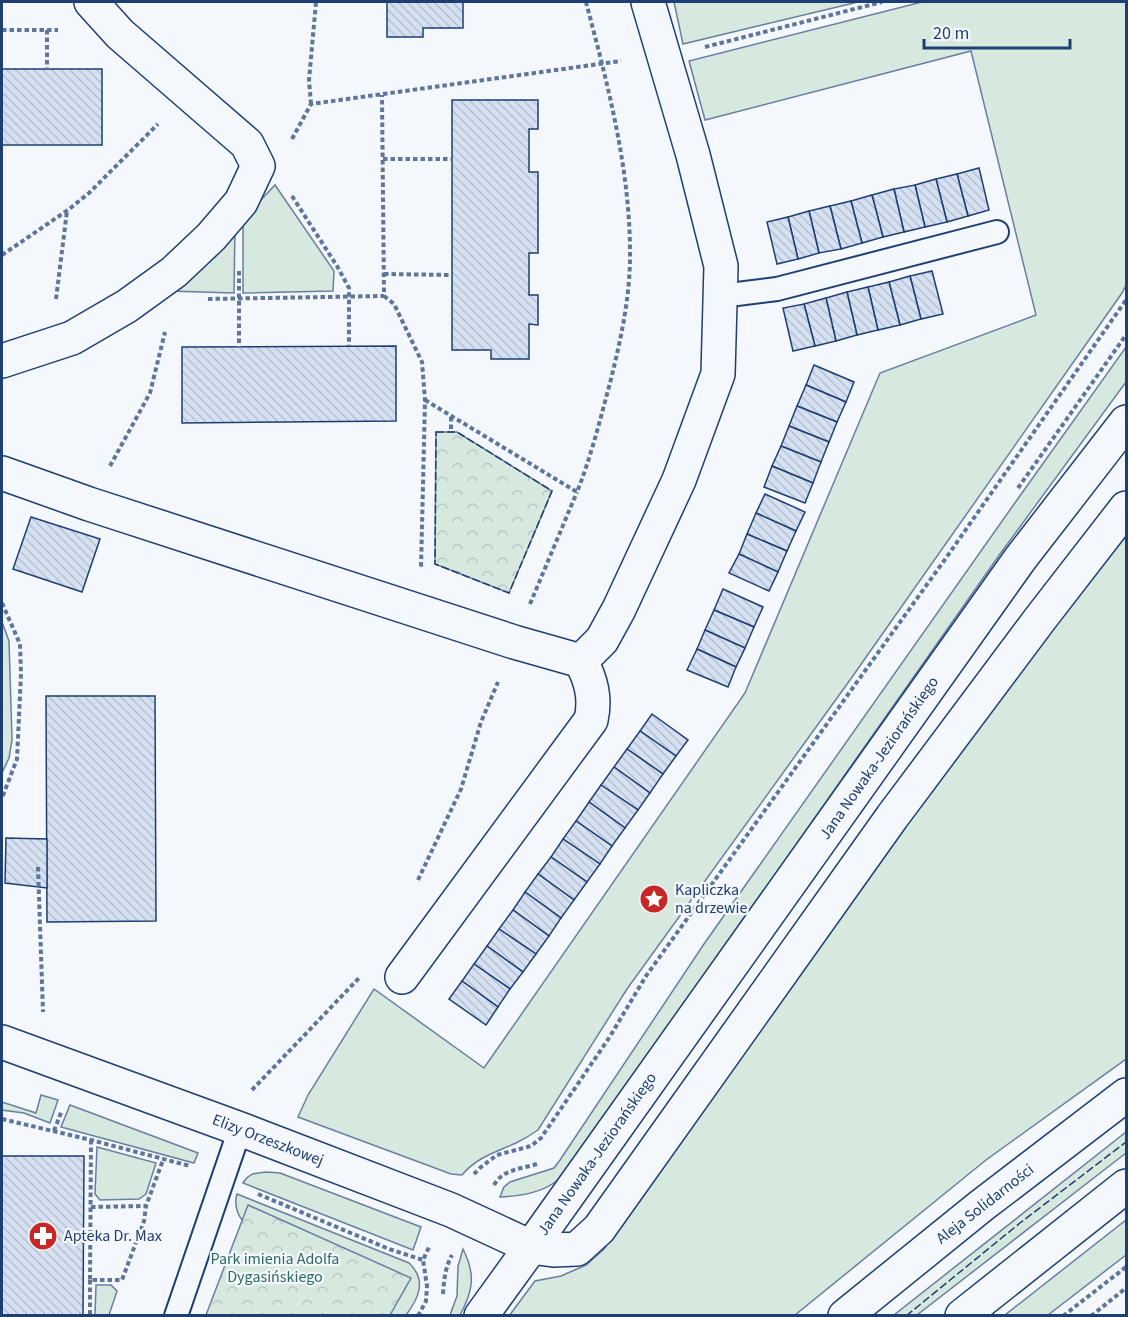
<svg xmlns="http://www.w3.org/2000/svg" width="1128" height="1317" font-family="'Source Sans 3',sans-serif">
<defs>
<pattern id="park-crowns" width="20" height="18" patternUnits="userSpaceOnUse" patternTransform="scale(1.5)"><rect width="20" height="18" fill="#d7e8df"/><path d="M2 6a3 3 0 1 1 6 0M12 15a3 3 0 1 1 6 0" fill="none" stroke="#b8c8c3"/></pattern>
<pattern id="building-back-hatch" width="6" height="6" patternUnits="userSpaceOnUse" patternTransform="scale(1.5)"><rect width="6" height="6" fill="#d5e0f0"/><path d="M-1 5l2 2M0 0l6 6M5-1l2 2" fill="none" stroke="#b6c1d1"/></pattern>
</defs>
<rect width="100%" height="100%" fill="#f4f7fb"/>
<g fill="#d7e8df" stroke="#687fa3" stroke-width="1.5">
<polygon points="674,2 858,2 683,44"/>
<path d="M922 2H1126V285L1122 293 850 680 627 989 538 1130C531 1135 524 1139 516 1143 496 1152 477 1157 462 1175L451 1174 298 1117 308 1095 374 989 484 1068 745 693 880 373 1036 315 971 51 705 120 689 61Z"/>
<polygon points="275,185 334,271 333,291 243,293 243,219"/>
<polygon points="235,228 234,293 169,291"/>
<path d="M1126 347V382L1000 554 731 937 577 1162C571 1168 565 1174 559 1179 543 1193 520 1196 500 1197L504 1187 510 1182 554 1168 560 1160 704 944 1012 507Z"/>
<polygon points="1126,532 1126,1059 986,1160 795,1315 509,1316 535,1281 561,1276 586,1265 604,1249 812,952 993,705"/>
<polygon points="2,622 9,641 12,740 9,758 2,773"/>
<polygon points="41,1095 58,1100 50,1123 24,1113 2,1110 2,1102 36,1113"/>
<polygon points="70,1105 198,1153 194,1163 61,1127"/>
<polygon points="1126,1132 1126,1153 917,1315 894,1315"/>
<polygon points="97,1147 156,1163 146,1194 139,1199 100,1200 95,1194"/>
<path d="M266 1172 280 1173 421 1227 413 1250 243 1183C249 1173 255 1173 266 1172Z"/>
<path d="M237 1194 409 1263C427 1280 419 1298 406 1315L228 1316 245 1223C237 1216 234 1204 237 1194Z"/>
<polygon points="1126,1220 1126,1255 1048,1315 1005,1315"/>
<path d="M463 1249C476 1275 473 1291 460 1315H450L457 1296 458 1266Z"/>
<polygon points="96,1285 111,1285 117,1291 109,1315 95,1315"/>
</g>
<g fill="url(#park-crowns)" stroke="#687fa3" stroke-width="1.5">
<polygon points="436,432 457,432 552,491 509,593 435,564"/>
<polygon points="248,1205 411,1278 390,1315 206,1315"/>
</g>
<g fill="url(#building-back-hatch)" stroke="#1d3f73" stroke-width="1.5">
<polygon points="377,2 463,2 463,28 423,28 423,37 387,37 387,2"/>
<rect x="2" y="69" width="100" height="76"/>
<polygon points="452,100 538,100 538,129 529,129 529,172 538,172 538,253 529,253 529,295 538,295 538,325 529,324 529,359 491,359 491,350 452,350"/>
<polygon points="979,168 989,210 968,216 957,174"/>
<polygon points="957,174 968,216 947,222 936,179"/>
<polygon points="936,179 947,222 925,227 915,185"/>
<polygon points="915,185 925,227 904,232 894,189"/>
<polygon points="894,189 904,232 883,237 872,195"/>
<polygon points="872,195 883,237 862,243 851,201"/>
<polygon points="851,201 862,243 841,249 830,206"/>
<polygon points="830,206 841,249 819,253 809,211"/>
<polygon points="809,211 819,253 798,259 788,217"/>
<polygon points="788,217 798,259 777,264 767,222"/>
<polygon points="932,271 943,314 921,319 910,276"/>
<polygon points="910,276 921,319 900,325 889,282"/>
<polygon points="889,282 900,325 878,330 868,287"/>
<polygon points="868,287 878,330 857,335 847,292"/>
<polygon points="847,292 857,335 836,341 826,298"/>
<polygon points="826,298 836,341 815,346 804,304"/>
<polygon points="804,304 815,346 793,351 783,308"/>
<polygon points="396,346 396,421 182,423 182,347"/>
<polygon points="814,365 854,382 846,402 806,385"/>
<polygon points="806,385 846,402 837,422 797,406"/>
<polygon points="797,406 837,422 829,442 789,426"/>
<polygon points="789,426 829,442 821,462 781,446"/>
<polygon points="781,446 821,462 813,483 772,466"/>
<polygon points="772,466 813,483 805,503 764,487"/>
<polygon points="765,494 805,512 796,531 756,513"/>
<polygon points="756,513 796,531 787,551 747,534"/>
<polygon points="31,517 100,539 82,592 13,569"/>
<polygon points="747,534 787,551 778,572 739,554"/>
<polygon points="739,554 778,572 769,591 729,573"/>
<polygon points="723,589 763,607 754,627 714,610"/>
<polygon points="714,610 754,627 745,648 705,630"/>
<polygon points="705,630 745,648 736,667 697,649"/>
<polygon points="697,649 736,667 728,687 687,670"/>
<polygon points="46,696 155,696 156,921 47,922"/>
<polygon points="652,714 688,740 676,756 640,731"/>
<polygon points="640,731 676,756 663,774 627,749"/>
<polygon points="627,749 663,774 650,793 614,767"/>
<polygon points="614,767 650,793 638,810 601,785"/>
<polygon points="601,785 638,810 625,828 589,802"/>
<polygon points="589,802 625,828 612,846 576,821"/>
<polygon points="576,821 612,846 600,864 563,839"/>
<polygon points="6,838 47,839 47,888 5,883"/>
<polygon points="563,839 600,864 587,882 551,857"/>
<polygon points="551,857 587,882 574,900 538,874"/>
<polygon points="538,874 574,900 561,918 525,892"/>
<polygon points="525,892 561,918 549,936 513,910"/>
<polygon points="513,910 549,936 536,954 499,929"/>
<polygon points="499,929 536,954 523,972 487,946"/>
<polygon points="487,946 523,972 510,989 474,964"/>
<polygon points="474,964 510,989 498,1007 462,981"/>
<polygon points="462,981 498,1007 486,1025 449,999"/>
<polygon points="2,1156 84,1156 83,1316 2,1316"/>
</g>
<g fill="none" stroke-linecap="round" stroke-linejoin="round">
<g stroke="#1d3f73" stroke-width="26">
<g id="lane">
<polyline points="721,296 777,289 997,232"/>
<polyline points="176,1316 240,1129"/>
</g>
</g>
<g stroke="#1d3f73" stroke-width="36">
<g id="street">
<polyline points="2,361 72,338 127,306 174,272 211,237 241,202 258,166 247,144 120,34 91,2"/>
<polyline points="2,473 89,504 514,642 581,661 602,640 619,609 679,480 718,374 721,266 693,155 648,2"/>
<path d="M402 977 591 720C596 698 591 680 581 661"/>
<polyline points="2,1042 240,1129 451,1210 531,1247 553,1250 577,1249 599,1229 892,817 1040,619 1126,508"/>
</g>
</g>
<g stroke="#1d3f73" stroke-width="36">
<polyline id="secondary" points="531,1247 1020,559 1126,422"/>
</g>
<g stroke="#1d3f73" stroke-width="36">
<g id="primary">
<polyline points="481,1316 531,1247"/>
<polyline points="845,1316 981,1206 1126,1095"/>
<polyline points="962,1316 1126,1186"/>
</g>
</g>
<g stroke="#5e769c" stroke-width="4" stroke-dasharray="4.5 3" stroke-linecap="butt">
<polyline points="2,30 58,30"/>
<polyline points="47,30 47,69"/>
<polyline points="705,47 882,2"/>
<polyline points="311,104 309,80 316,2"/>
<polyline points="292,139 311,104 621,61"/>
<polyline points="383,159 452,159"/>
<polyline points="292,196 337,266 349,288 349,346"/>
<polyline points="2,255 68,210 89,193 158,124"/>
<polyline points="239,271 239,347"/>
<polyline points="384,274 452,275"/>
<polyline points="384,296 394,304 422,362 425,400 421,569"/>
<polyline points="56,299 67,211"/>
<polyline points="208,299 384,296 382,95"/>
<path d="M425 400 577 492C591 457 600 420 610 383 621 339 631 294 630 248 629 164 607 82 586 2"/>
<polyline points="451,417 451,432"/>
<polyline points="110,466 150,393 165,332"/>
<polyline points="1018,488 1126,335"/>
<polyline points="2,603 20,644 21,674 17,759 2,798"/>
<polyline points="530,604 577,492"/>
<polyline points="38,867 43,1012"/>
<polyline points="418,880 461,789 481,722 498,682"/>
<polyline points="252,1090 359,978"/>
<polyline points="2,1119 91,1140 190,1166"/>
<polyline points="54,1131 62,1110"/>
<polyline points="91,1140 90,1280 122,1280 144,1221 146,1206 163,1160"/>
<polyline points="474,1174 481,1167 497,1155 531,1146 541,1138 609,1038 646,976 946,558 1126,300"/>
<path d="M494 1185C503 1169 521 1169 537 1164"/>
<polyline points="258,1194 389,1249 423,1260"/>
<polyline points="91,1207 146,1206"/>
<polyline points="90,1280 90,1316"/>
<path d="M443 1294C444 1280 445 1268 452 1255"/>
<polyline points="418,1316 426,1301 427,1286 423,1260 430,1245"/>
<polyline points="1063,1316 1126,1267"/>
<polyline points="1091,1316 1126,1288"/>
</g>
<use href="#lane" stroke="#f4f7fb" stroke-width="22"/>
<use href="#street" stroke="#f4f7fb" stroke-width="33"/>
<use href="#secondary" stroke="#f4f7fb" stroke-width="33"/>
<use href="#primary" stroke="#f4f7fb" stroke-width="33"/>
<g stroke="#1d3f73" stroke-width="1.5" stroke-dasharray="8 3" stroke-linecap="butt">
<polygon points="436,432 457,432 552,491 509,593 435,564"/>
<polyline points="906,1316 1020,1223 1126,1142"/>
</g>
</g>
<defs>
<g id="sight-disc" transform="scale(1.5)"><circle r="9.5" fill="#c62828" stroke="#f4f7fb"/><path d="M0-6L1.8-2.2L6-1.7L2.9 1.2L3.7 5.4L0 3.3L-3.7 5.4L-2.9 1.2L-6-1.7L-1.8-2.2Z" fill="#fff"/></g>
<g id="pharmacy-disc" transform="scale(1.5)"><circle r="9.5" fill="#c62828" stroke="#f4f7fb"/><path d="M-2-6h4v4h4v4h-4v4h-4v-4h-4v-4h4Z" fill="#fff"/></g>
</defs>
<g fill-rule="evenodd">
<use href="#sight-disc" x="654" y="899"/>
<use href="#pharmacy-disc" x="43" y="1236"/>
</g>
<g text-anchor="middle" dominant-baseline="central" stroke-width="4.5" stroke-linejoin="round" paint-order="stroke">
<g font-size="16" fill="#1d3f73" stroke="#f4f7fb">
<text transform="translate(879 758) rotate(-55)">Jana Nowaka-Jeziorańskiego</text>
<text transform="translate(268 1140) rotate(21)">Elizy Orzeszkowej</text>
<text transform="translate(597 1154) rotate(-55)">Jana Nowaka-Jeziorańskiego</text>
<text transform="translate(985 1204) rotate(-38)">Aleja Solidarności</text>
</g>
<g font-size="16" fill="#1d3f73" stroke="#f4f7fb" text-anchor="start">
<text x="675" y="890">Kapliczka<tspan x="675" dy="18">na drzewie</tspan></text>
<text x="64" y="1236">Apteka Dr. Max</text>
</g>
<g font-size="16" fill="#2c6c60" stroke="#f4f7fb">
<text x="275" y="1259">Park imienia Adolfa<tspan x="275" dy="18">Dygasińskiego</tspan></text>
</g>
</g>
<rect width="1128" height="1317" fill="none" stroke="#1d3f73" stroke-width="6"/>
<path d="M924 39v9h146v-9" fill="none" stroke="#1d3f73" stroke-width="3"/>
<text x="933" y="39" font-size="18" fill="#1d3f73" stroke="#f4f7fb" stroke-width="4.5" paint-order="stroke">20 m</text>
</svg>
